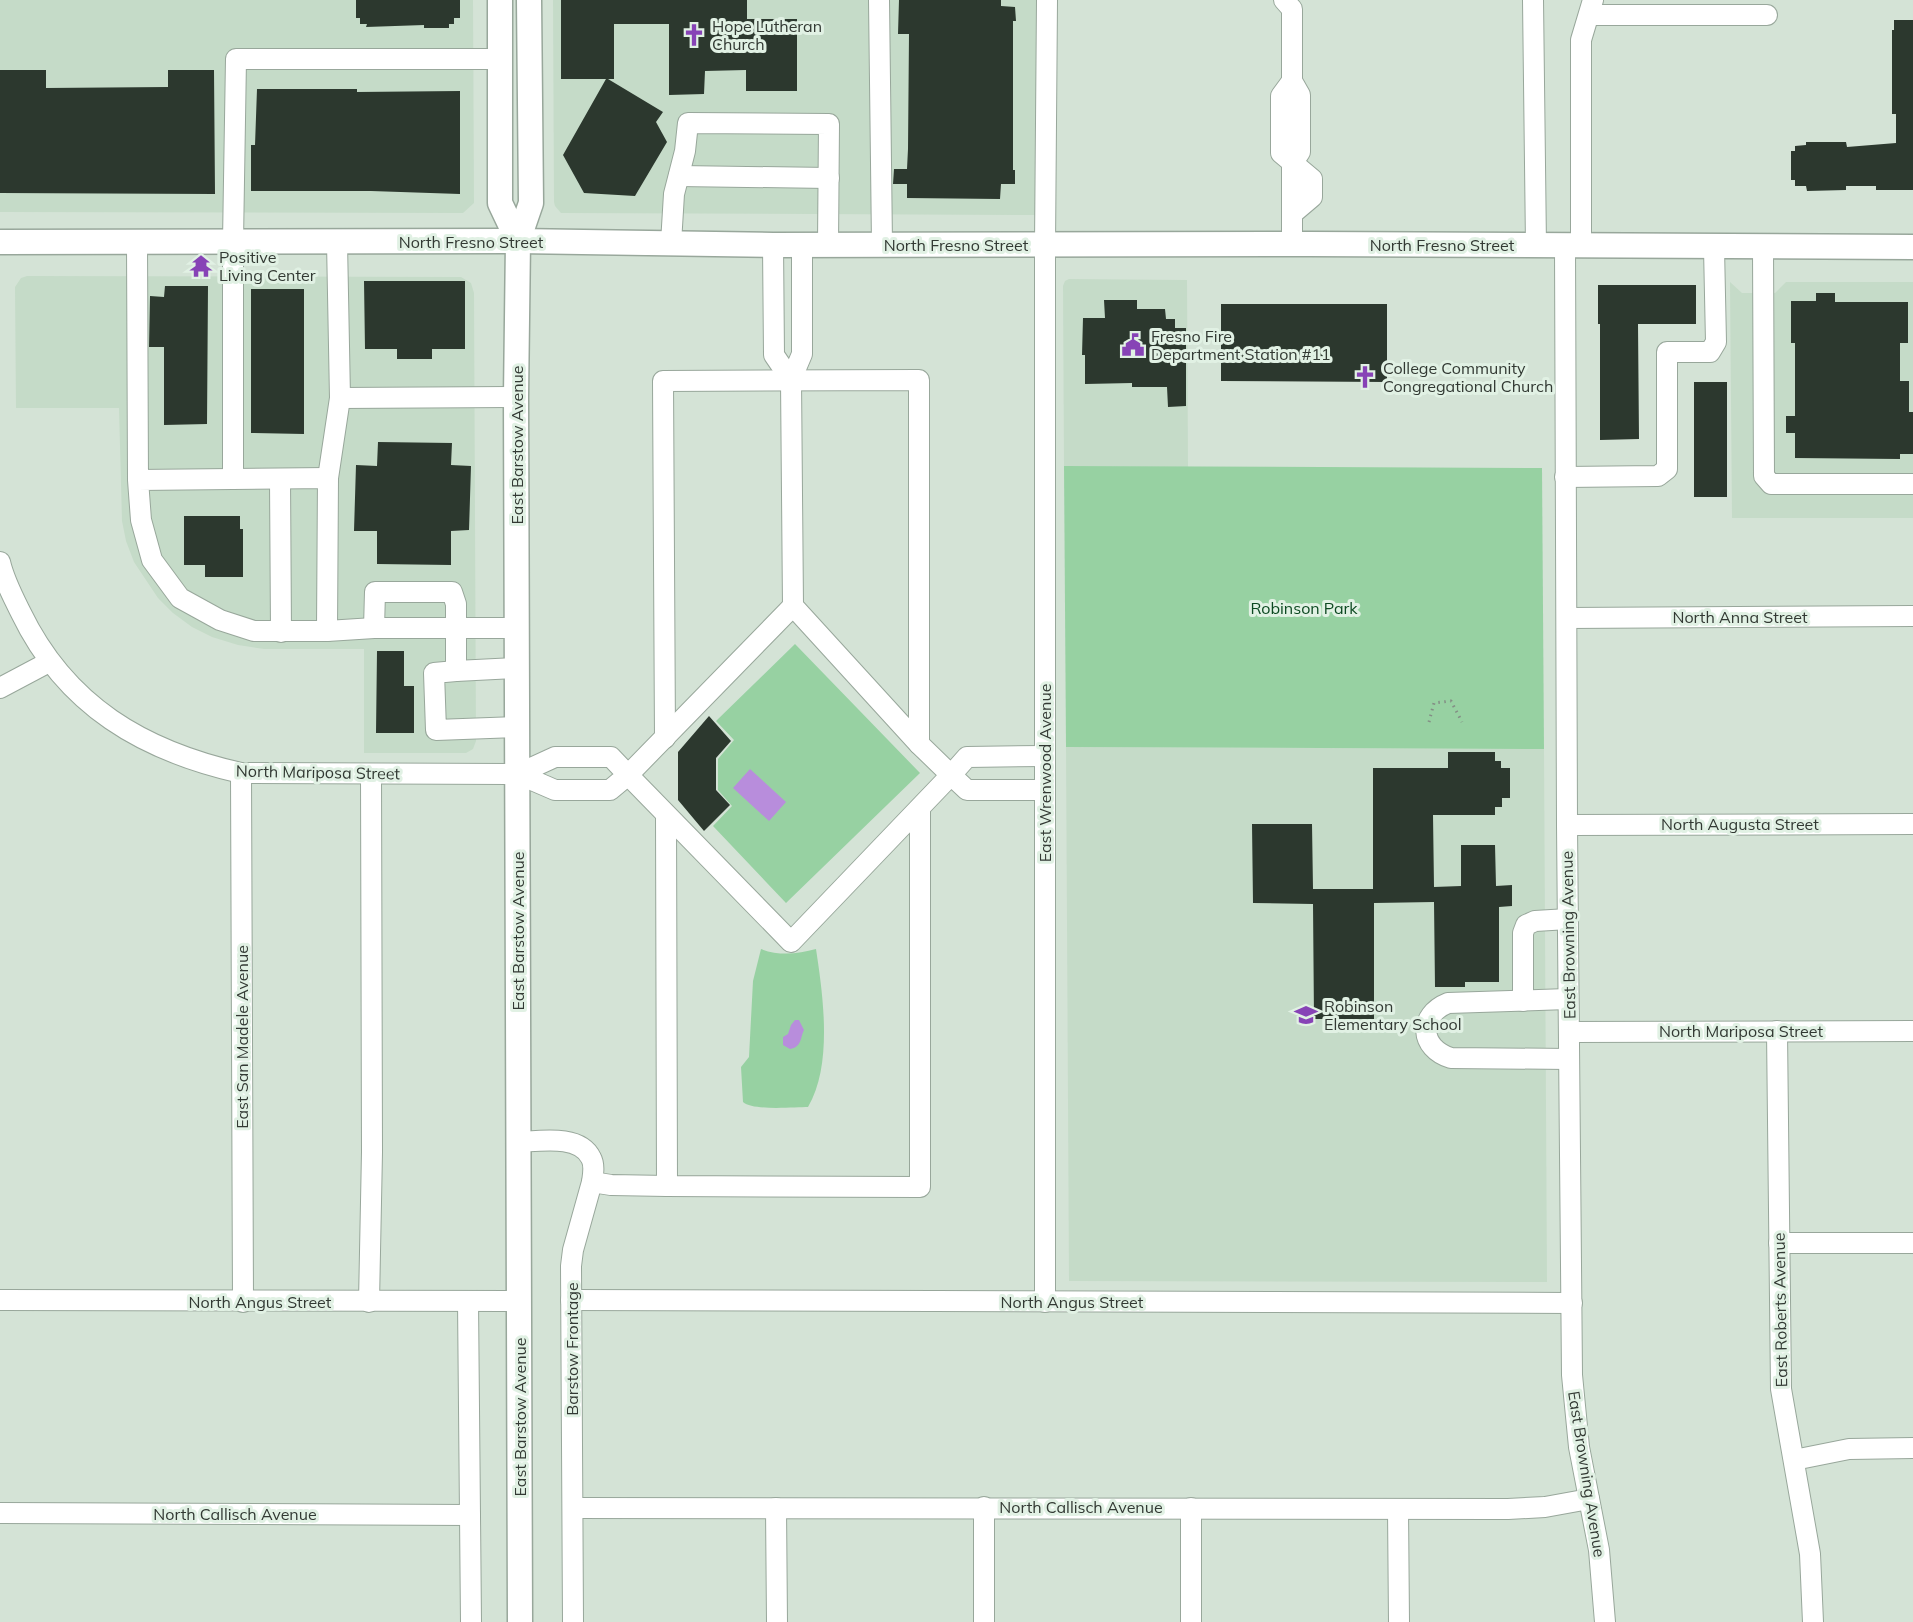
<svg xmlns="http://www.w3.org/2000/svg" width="1913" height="1622" font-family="Mulish,sans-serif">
<rect width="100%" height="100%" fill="#d4e3d6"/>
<g fill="#c5dbc8">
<polygon points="0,0 473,0 474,203 463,213 0,212"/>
<polygon points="553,0 1038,0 1039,215 561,213 555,206 554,202"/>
<polygon points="27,276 461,277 471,283 474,293 476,741 473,749 466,753 364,753 364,649 264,649 238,645 212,637 192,627 173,613 158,598 134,562 126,541 122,521 119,408 16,408 15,287 21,278"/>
<polygon points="1069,279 1187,280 1188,467 1064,466 1063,286 1065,281"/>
<polygon points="1730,282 1742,293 1775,293 1786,282 1913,282 1913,518 1732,518"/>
<polygon points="1066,747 1544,749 1547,1282 1069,1281"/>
</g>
<g fill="#97d1a2">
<polygon points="1064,466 1542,468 1544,749 1066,747"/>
<polygon points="795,644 920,773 786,903 713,826 732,806 718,790 718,759 734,740 716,721"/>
<path d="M761 949C779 956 798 954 816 949 823 995 833 1065 808 1107 794 1107 753 1111 743 1102L741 1067 749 1057 753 981Z"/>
</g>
<g fill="#b88ddc">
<polygon points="750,769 786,802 769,821 733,788"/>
<path d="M795 1020H799L804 1030C800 1038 802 1047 790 1049L783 1045V1037L788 1034 791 1025Z"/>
</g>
<g fill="#2c382e">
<polygon points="356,0 460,0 460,18 454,18 454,24 449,24 449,28 424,28 424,25 366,27 367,24 360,24 360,18 356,18"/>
<polygon points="561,0 747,0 747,19 797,19 797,91 746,91 746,70 705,71 704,94 669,95 669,24 614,24 614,79 608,79 663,112 656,122 667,142 635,196 584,193 563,155 606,79 561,79"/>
<polygon points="899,0 1001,0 1001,6 1015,7 1016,21 1013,21 1013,170 1015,170 1015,184 1001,184 1000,199 907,198 907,184 893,184 894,169 907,169 908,149 909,34 898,34"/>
<polygon points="1894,20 1913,20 1913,190 1876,190 1876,186 1846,186 1846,190 1807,191 1806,186 1795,186 1795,180 1791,180 1791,151 1795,151 1795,146 1806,145 1806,142 1846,142 1847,147 1896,143 1896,114 1892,114 1892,30 1894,30"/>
<polygon points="0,70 46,70 46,88 168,87 168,70 214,70 215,194 0,193"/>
<polygon points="257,89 357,89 357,92 460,91 460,194 371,191 251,191 251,145 255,145"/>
<polygon points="364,281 465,281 465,349 432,349 432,359 397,359 397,349 365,349"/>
<polygon points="1598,285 1696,285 1696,324 1638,324 1639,439 1600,440 1600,324 1598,324"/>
<polygon points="165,286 208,286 207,424 164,425 164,347 149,347 150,296 164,297"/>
<polygon points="251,289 304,289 304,434 251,433"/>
<polygon points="1816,293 1835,293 1835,302 1908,302 1908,343 1900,343 1900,381 1909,381 1909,412 1913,412 1913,454 1900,454 1900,459 1795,458 1795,433 1786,433 1786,416 1795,416 1795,343 1791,343 1791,301 1816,301"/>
<polygon points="1104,300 1137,300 1137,309 1165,309 1166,319 1175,319 1175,328 1186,328 1186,406 1168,407 1167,387 1132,387 1132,383 1085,384 1085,355 1082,355 1083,318 1105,318"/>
<polygon points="1221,304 1387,304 1387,382 1221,381"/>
<rect x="1694" y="382" width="33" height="115"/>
<polygon points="378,442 452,443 451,465 471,466 469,530 451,531 451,565 377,564 377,531 354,531 356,465 377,466"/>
<polygon points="184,516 240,516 240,529 243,529 243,577 205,577 205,565 184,565"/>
<polygon points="377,651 404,651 404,686 414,686 414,733 376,733"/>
<polygon points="709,716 731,741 716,758 716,790 730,805 704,831 678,800 678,752"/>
<polygon points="1448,752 1495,752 1495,761 1501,761 1501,768 1510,768 1510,798 1502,798 1502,807 1495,807 1495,815 1433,815 1434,887 1461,886 1461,845 1495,845 1496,886 1512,885 1512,906 1499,907 1499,982 1465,982 1465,987 1435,987 1434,902 1374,903 1374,1019 1314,1019 1313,904 1253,903 1252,824 1312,824 1313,889 1373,889 1373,768 1448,768"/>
</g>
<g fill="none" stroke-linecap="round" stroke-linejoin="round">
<g stroke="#98a79b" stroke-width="22">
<g id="minor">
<polyline points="879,0 882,244"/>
<polyline points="1284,0 1292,9 1292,81 1300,95 1300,152 1292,164 1292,244"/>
<polyline points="1533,0 1536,246"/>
<polyline points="1590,15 1767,15"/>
<polyline points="1292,81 1281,96 1281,153 1312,179 1312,197 1292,214"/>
<polyline points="679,176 829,178"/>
<polyline points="137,242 138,480 141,520 152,560 180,598 220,620 254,631 327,631 328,478 138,480"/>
<polyline points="671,243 674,194 685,151 688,123 829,124 828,244"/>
<polyline points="773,245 774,355 791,380"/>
<polyline points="1565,246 1567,825 1572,1375 1579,1447 1599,1550 1605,1622"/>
<polyline points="1581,246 1581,40 1593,0"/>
<polyline points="1763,248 1764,476 1771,484 1913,484"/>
<polyline points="340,398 516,397"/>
<polyline points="1565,477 1658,476 1667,469 1667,352 1710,352 1716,342 1714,248"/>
<polyline points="328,478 340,398 337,242"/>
<polyline points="233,479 233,241 236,59 499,59"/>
<polyline points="280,479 281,632"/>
<path d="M0 562C4 580 13 597 21 613 66 706 143 751 241 773L518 774 555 757H611L628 775 610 790H555L518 774"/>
<polygon points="793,606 919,744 951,775 791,942 628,775"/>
<polyline points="793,606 791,380 802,354 802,245"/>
<polyline points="1567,618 1913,616"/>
<polyline points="374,628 375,592 452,592 456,604 456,671 517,668"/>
<polyline points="327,631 374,628 517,628"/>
<polyline points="456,671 434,673 436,730 517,727"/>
<polyline points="0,688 49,662"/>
<polyline points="665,738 663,381 919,380 919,744"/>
<polyline points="1044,756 967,757 951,775 967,790 1045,790"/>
<polyline points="241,773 243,1302"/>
<polyline points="666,815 667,1186 920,1187 920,808"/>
<polyline points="1567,825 1913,824"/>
<path d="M1568 999 1448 1003C1418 1015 1419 1048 1451 1058L1569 1059"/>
<polyline points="1523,1001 1523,933 1526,925 1535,921 1568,919"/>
<polyline points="1777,1031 1781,1389 1810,1554 1813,1622"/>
<polyline points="1569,1032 1913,1031"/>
<path d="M519 1142C540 1141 580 1134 591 1158 595 1165 593 1175 592 1182L573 1250 571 1266 573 1622"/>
<polyline points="592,1182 611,1185 667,1186"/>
<polyline points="1779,1243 1913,1243"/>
<polyline points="0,1300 519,1301"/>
<polyline points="571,1300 1572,1303"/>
<polyline points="468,1301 471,1622"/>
<polyline points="369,1302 372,1152 371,774"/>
<polyline points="1045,1302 1045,245 1047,0"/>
<polyline points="1794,1460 1849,1449 1913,1448"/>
<polyline points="984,1507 984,1622"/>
<polyline points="573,1508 1508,1509 1545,1507 1589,1499"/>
<polyline points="776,1508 777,1622"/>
<polyline points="1191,1508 1191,1622"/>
<polyline points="1398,1509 1399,1622"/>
<polyline points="0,1513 470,1515"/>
</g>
</g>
<g stroke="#98a79b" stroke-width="27">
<g id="major">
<polyline points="500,0 500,203 518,241"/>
<polyline points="0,242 518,241 773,245 1311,244 1913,247"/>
<polyline points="520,1622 516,397 518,241 531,203 529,0"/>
</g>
</g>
<polyline stroke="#838e85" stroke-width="3" stroke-dasharray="1.5 4.5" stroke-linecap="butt" points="1429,722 1434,703 1451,701 1462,722"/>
<use href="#minor" stroke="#fff" stroke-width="20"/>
<use href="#major" stroke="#fff" stroke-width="24"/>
</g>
<defs>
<g id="church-bare" transform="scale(1.8)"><path d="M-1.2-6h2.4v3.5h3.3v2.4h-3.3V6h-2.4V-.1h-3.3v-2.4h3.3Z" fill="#8743b6" stroke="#e1f1e4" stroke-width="2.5" paint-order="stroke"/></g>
<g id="temple-bare" transform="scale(1.8)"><path d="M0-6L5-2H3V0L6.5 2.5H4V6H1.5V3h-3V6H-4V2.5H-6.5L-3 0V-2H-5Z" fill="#8743b6" stroke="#e1f1e4" stroke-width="2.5" paint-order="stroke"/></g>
<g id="civic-bare" transform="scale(1.8)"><path d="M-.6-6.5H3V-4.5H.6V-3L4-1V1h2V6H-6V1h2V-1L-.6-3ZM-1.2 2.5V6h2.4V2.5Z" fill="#8743b6" stroke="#e1f1e4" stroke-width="2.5" paint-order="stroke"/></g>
<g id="school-bare" transform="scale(1.8)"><path d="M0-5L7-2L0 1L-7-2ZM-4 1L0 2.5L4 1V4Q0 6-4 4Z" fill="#8743b6" stroke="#e1f1e4" stroke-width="2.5" paint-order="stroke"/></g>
</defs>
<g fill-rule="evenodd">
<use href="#church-bare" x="694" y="35"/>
<use href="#temple-bare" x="201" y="266"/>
<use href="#civic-bare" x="1133" y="345"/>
<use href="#church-bare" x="1365" y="377"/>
<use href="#school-bare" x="1306" y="1015"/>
</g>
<g text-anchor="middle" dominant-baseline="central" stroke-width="6" stroke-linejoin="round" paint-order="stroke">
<g font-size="16" fill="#323933" stroke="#e1f1e4" text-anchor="start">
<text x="712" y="26">Hope Lutheran<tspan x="712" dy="18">Church</tspan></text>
<text x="219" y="257">Positive<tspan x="219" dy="18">Living Center</tspan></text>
<text x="1151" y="336">Fresno Fire<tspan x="1151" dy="18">Department Station #11</tspan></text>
<text x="1383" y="368">College Community<tspan x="1383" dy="18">Congregational Church</tspan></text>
<text x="1324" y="1006">Robinson<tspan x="1324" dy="18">Elementary School</tspan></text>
</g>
<g font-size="16" fill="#323933" stroke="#e1f1e4">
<text x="471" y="242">North Fresno Street</text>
<text x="956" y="245">North Fresno Street</text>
<text x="1442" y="245">North Fresno Street</text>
<text transform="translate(517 445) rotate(-90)">East Barstow Avenue</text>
<text x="1740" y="617">North Anna Street</text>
<text transform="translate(318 772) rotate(1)">North Mariposa Street</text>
<text transform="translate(1045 773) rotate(-90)">East Wrenwood Avenue</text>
<text x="1740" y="824">North Augusta Street</text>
<text transform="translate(518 931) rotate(-90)">East Barstow Avenue</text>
<text transform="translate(1568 935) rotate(-91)">East Browning Avenue</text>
<text x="1741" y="1031">North Mariposa Street</text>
<text transform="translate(242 1037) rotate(-90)">East San Madele Avenue</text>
<text x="260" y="1302">North Angus Street</text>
<text x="1072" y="1302">North Angus Street</text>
<text transform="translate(1780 1310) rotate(-91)">East Roberts Avenue</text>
<text transform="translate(572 1349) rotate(-90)">Barstow Frontage</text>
<text transform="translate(520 1417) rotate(-90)">East Barstow Avenue</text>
<text transform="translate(1587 1474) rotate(81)">East Browning Avenue</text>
<text x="1081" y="1507">North Callisch Avenue</text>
<text x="235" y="1514">North Callisch Avenue</text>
</g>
<g font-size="16" fill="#0c4921" stroke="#e1f1e4">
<text x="1304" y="608">Robinson Park</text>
</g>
</g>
</svg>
